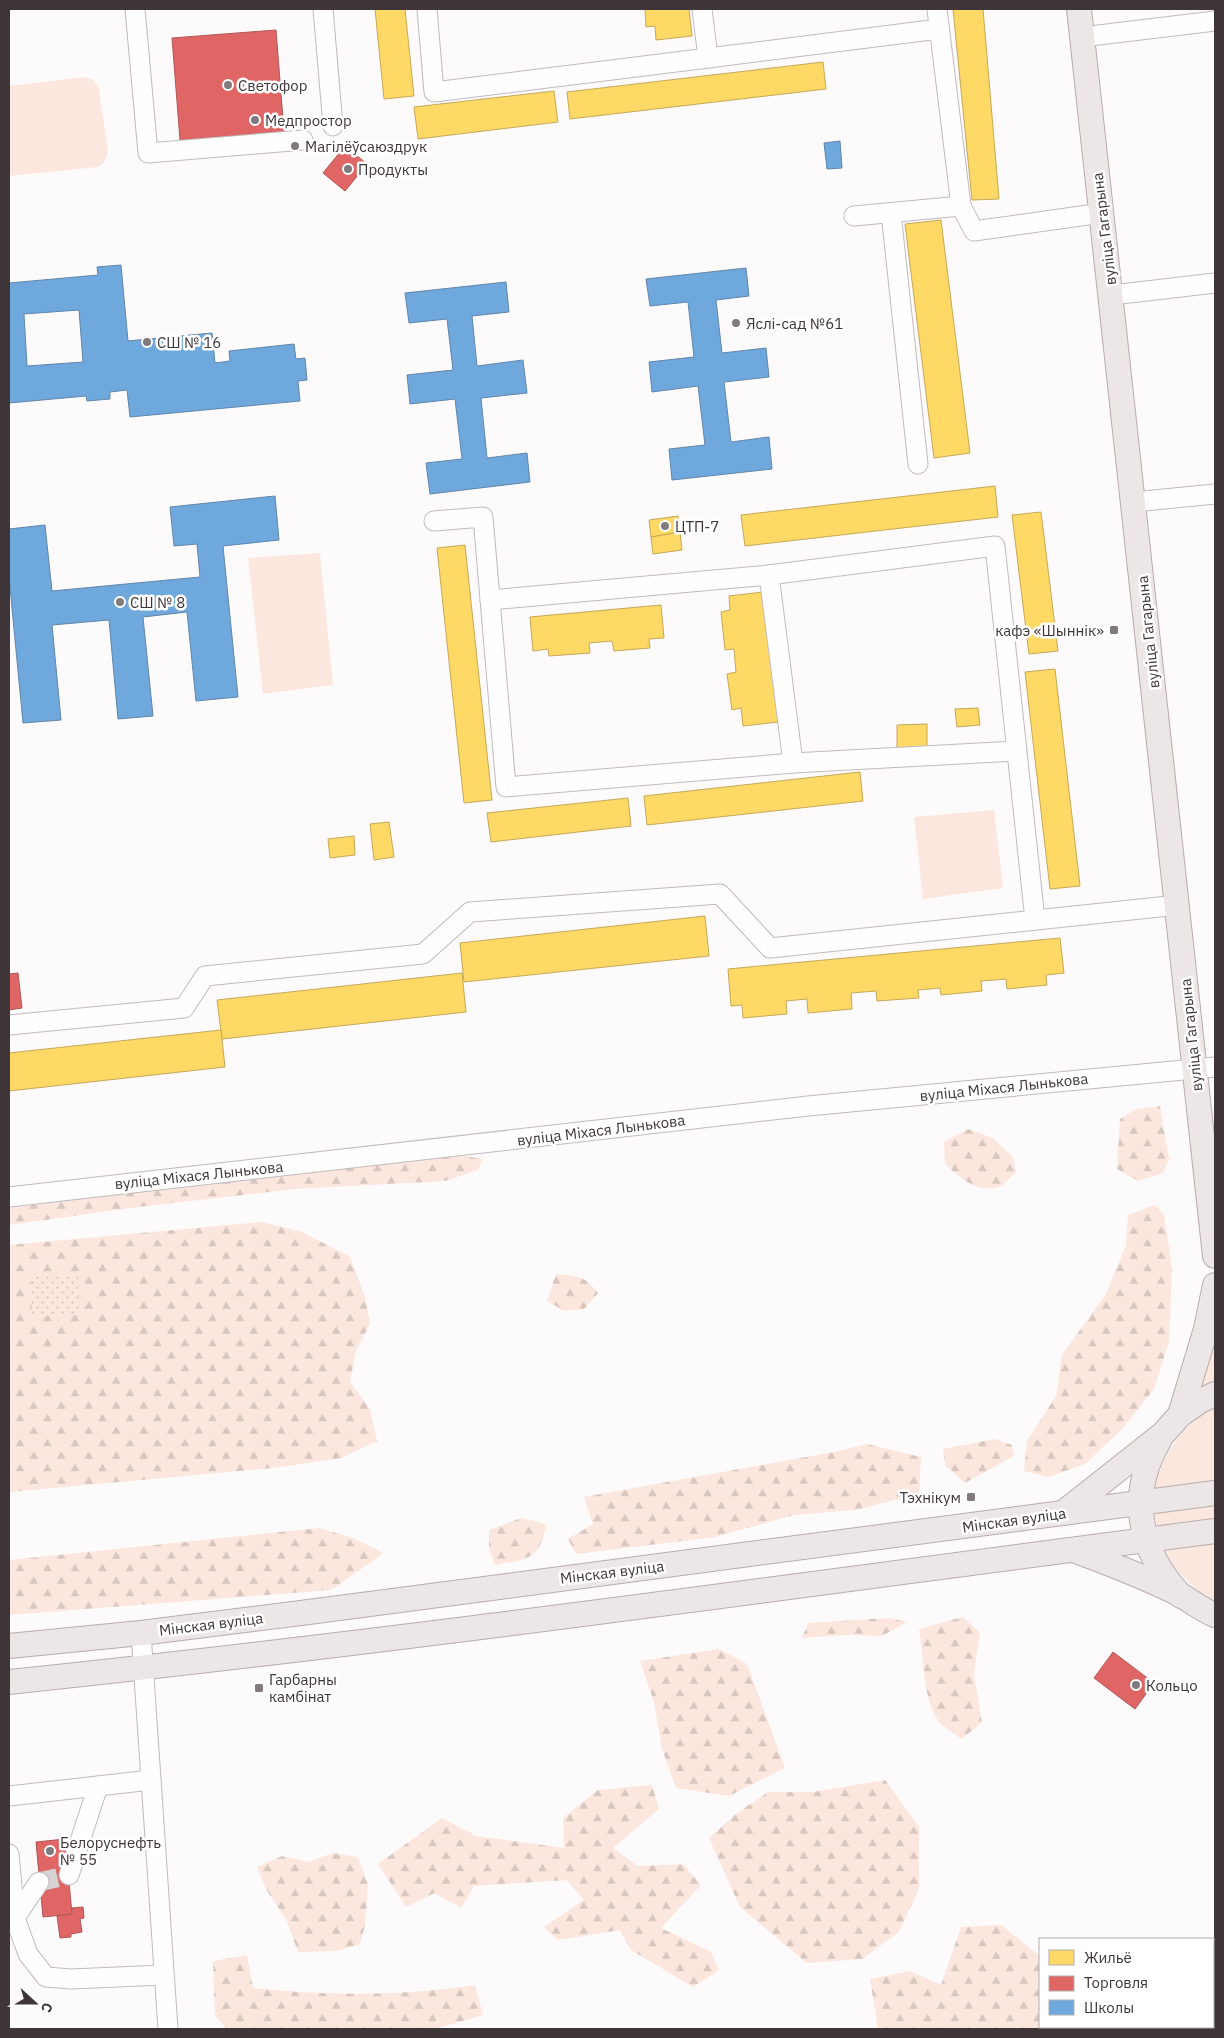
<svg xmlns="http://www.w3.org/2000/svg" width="1224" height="2038" font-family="'IBM Plex Sans',sans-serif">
<defs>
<pattern id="forest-firs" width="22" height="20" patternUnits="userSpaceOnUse" patternTransform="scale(1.25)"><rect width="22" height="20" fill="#fbe7de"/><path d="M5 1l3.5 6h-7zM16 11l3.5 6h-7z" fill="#d8c7bf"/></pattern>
<pattern id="park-dots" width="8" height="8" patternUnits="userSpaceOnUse" patternTransform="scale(1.25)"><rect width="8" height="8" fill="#fbe7de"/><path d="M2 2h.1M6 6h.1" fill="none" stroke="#d8c7bf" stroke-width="1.8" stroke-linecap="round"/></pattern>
</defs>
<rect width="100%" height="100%" fill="#fdfafb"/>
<g fill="#fbe7de">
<polygon points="84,77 93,80 99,88 108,152 105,161 98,167 9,176 9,86"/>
<polygon points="320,553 333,685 263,694 248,558"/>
<polygon points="994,810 1003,888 923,899 914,817"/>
<polygon points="1215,1338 1215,1380 1194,1391"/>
<path d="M1215 1408V1480L1154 1488C1164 1453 1181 1425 1215 1408Z"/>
<polygon points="1215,1502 1215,1524 1158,1532 1154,1511"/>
<path d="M1215 1541V1600C1193 1590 1174 1570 1164 1548Z"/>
</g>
<g fill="url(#forest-firs)">
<polygon points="1160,1106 1169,1159 1163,1173 1138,1181 1117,1169 1120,1119 1136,1109"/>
<path d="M968 1129 993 1138 1013 1157 1016 1172C1011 1176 1006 1183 1001 1186 979 1195 960 1178 945 1164L944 1142Z"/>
<polygon points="465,1156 483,1159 478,1170 445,1181 295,1189 130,1208 9,1225 9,1208 263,1175"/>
<polygon points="1155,1205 1164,1215 1172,1268 1169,1342 1154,1389 1121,1430 1085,1464 1048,1477 1024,1471 1027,1441 1056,1396 1062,1355 1106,1294 1126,1245 1128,1215"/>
<polygon points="262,1222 302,1232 350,1257 365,1297 370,1324 356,1351 350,1382 370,1409 377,1441 342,1458 273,1468 9,1492 9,1245"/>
<path d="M556 1274C578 1276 584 1275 598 1293L584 1309 564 1311 547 1301Z"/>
<polygon points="995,1439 1012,1445 1014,1456 965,1483 945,1465 943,1449"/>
<polygon points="867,1444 921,1457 919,1494 855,1510 794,1515 715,1537 576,1554 568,1539 593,1524 584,1497 834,1452"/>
<path d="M521 1518 546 1524C540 1560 528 1559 495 1565L489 1549V1530Z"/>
<polygon points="319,1528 353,1538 384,1553 331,1590 9,1615 9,1560"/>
<path d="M963 1617 980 1633 974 1674 982 1723 961 1739C955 1734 948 1730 942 1725 922 1705 924 1656 919 1629Z"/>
<polygon points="889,1618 907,1622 882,1636 846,1635 802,1638 808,1623"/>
<polygon points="719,1649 747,1664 785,1768 729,1796 676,1788 662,1749 654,1702 640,1661"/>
<polygon points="885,1780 919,1827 919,1889 899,1932 862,1959 807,1963 740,1907 709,1838 736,1814 768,1792 813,1792"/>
<polygon points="652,1785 659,1809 613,1848 638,1866 683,1864 701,1885 661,1928 711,1952 719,1970 693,1987 631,1950 620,1930 558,1940 544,1927 584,1900 566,1880 474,1886 461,1908 434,1893 406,1907 378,1864 442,1818 476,1836 564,1848 563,1818 598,1790"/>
<polygon points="333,1853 358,1857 368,1884 365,1926 360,1944 337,1951 298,1952 287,1921 266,1889 257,1867 282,1856 308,1862"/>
<polygon points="1001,1925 1040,1956 1040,2027 1115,2027 1116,2029 878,2029 870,1979 910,1971 941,1985 961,1927"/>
<path d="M247 1955 253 1988C322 1996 407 1996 475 1985L483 2015 435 2029H226L215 2015 213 1961Z"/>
</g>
<polygon fill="url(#park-dots)" points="78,1274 79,1315 32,1316 31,1275"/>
<g fill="#ffd966" stroke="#c5a858">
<polygon points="375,9 405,9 414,96 384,99"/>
<polygon points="645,9 689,9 692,36 656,40 655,26 646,27"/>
<polygon points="953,9 983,9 999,199 972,200"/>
<polygon points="823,62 826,89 570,119 567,92"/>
<polygon points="554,91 558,122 418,139 414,107"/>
<polygon points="941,220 970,453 934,458 905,224"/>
<polygon points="995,486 998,517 745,546 741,515"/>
<polygon points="1041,512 1058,651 1029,654 1012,515"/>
<polygon points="678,516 680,532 651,537 649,520"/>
<polygon points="680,532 682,550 653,554 651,537"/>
<polygon points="465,545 492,800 464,803 437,548"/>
<polygon points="763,592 778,722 743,726 741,708 732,710 727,674 736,672 734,649 725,650 721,612 730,610 729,596"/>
<polygon points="661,605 664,638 649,639 650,648 614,651 612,641 589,643 590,653 549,656 548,649 533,651 530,617"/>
<polygon points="1055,669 1080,886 1050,889 1025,672"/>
<polygon points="978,708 980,725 957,727 955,709"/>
<polygon points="927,724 927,747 897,748 897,725"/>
<polygon points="860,772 863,801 647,825 644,796"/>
<polygon points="628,798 631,826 491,842 487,813"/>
<polygon points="389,822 394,857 374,860 370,824"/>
<polygon points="354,836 355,855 330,858 328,839"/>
<polygon points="705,916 709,956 464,982 460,943"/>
<polygon points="1060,938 1064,973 1046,975 1047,985 1007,989 1006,979 981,981 982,991 941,995 940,988 918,990 919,998 877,1001 876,991 851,993 852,1009 808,1013 807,999 786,1001 787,1014 743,1018 742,1005 731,1006 728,969"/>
<polygon points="462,973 466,1012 222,1039 217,1000"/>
<polygon points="221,1030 225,1067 9,1091 9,1053"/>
</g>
<g fill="#e06666" stroke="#af5758">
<polygon points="276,30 284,132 180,140 172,38"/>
<polygon points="345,146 367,164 345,191 323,173"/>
<polygon points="18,973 22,1008 9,1010 9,974"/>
<polygon points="1113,1652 1154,1683 1135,1709 1094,1678"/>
<polygon points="65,1839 72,1914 43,1917 36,1842"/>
<polygon points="83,1907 84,1918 80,1919 82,1932 71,1934 71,1937 60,1938 57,1916 72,1914 72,1908"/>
</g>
<g fill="#6fa8dc" stroke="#6086ab" fill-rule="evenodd">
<polygon points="840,141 842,168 827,169 824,143"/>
<path d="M121 265 128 341 212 333 215 363 230 361 229 351 294 344 296 359 305 358 307 380 298 381 300 401 130 417 127 390 110 392V399L87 401 86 396 9 403V283L98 275 97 267ZM79 310 83 362 27 366 24 314Z"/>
<polygon points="746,268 749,296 716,300 722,353 766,348 769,377 724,382 731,442 769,437 772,469 672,480 669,449 705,445 698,386 652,392 649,362 694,357 688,302 650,306 646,279"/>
<polygon points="506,282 509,312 472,316 477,366 523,360 527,393 481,398 487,458 527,453 530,482 430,494 426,463 462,459 455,399 410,404 407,375 453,370 447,319 409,323 405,293"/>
<polygon points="275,496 279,540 223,546 238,697 196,701 187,612 143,617 153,716 118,719 109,620 52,625 61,720 23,723 9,577 9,529 45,525 52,591 200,577 197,544 174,546 170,507"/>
</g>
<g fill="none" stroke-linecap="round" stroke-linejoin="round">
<polyline stroke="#d7d3d4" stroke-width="19" stroke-dasharray="19 9" stroke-linecap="butt" points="39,1882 69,1875"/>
<g stroke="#c0babd" stroke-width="21">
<g id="minor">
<polyline points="135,9 148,153 303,140"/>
<polyline points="323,9 333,126"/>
<polyline points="427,9 434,92 708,58 702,9"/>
<polyline points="937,9 961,206"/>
<polyline points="1082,37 1215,21"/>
<polyline points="708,58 939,29"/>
<polyline points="891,213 918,464"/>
<polyline points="854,216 961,206 974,231 1102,213"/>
<polyline points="1112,295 1215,283"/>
<polyline points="1134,502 1215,494"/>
<polyline points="434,521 483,517 506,787 793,763"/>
<polyline points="490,600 769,575"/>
<polyline points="1016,751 793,763 769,575 995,546 1035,920"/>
<polyline points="9,1025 184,1008 205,976 423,954 470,912 720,894 770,948 1178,905"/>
<polyline points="9,1197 808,1106 1215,1067"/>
<polyline points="141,1633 168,2029"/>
<polyline points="9,1796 151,1780"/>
<polyline points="9,1854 15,1918 28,1954 46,1977 71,1979 163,1975"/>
<polyline points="69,1875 98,1786"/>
<polyline points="15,1918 39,1882"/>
</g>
</g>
<g stroke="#b8abac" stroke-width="26">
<g id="major">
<polyline points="1079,9 1215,1256"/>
<polyline points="1180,1415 1206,1329 1215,1285"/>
<path d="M1159 1441C1127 1496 1139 1551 1181 1596"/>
<polyline points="1063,1513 1163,1434 1180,1415 1200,1401 1215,1394"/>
<path d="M1076 1551C1111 1564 1145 1577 1179 1594 1191 1601 1202 1610 1215 1615"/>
<polyline points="9,1646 141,1633 301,1613 1215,1493"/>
<path d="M9 1682C412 1640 813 1583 1215 1531"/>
</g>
</g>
<use href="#minor" stroke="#fffefe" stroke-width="19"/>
<use href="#major" stroke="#ede6e6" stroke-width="24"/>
</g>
<g fill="#817a7d" stroke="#fff" stroke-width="2">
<circle cx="228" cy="85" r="5"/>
<circle cx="255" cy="120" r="5"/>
<circle cx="295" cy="146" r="5"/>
<circle cx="348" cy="169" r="5"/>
<circle cx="736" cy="323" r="5"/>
<circle cx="147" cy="342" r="5"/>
<circle cx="665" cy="526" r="5"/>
<circle cx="120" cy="602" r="5"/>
<rect x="1109" y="625" width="10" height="10" rx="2.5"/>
<rect x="966" y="1492" width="10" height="10" rx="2.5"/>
<circle cx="1136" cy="1685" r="5"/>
<rect x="254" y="1683" width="10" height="10" rx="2.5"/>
<circle cx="50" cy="1851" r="5"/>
</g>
<g text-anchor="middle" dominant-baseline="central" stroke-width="5" stroke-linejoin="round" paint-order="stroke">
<g font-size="15" fill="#3e3539" stroke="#fff" text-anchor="start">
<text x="238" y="85">Светофор</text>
<text x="265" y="120">Медпростор</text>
<text x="305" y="146">Магілёўсаюздрук</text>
<text x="358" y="169">Продукты</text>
<text x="746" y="323">Яслі-сад №61</text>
<text x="157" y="342">СШ № 16</text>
<text x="675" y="526">ЦТП-7</text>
<text x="130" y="602">СШ № 8</text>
<text x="1104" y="630" text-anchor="end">кафэ «Шыннік»</text>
<text x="961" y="1497" text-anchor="end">Тэхнікум</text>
<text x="269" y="1679">Гарбарны<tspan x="269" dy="17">камбінат</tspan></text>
<text x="1146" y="1685">Кольцо</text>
<text x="60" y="1842">Белоруснефть<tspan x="60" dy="17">№ 55</tspan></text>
</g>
<g font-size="15" fill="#3e3539" stroke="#fff">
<text transform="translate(1104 229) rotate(-97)">вуліца Гагарына</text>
<text transform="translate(1148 632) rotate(-96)">вуліца Гагарына</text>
<text transform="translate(1191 1035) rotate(-96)">вуліца Гагарына</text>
<text transform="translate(1004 1087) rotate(-6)">вуліца Міхася Лынькова</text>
<text transform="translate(601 1130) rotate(-7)">вуліца Міхася Лынькова</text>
<text transform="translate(199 1175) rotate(-6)">вуліца Міхася Лынькова</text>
<text transform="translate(1014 1520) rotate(-8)">Мінская вуліца</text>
<text transform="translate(612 1572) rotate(-7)">Мінская вуліца</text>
<text transform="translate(211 1624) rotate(-7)">Мінская вуліца</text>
</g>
</g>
<rect width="1224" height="2038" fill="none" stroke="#3e3539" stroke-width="20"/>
<rect x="1039" y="1938" width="175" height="90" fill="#ffffff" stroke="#b2aeb0"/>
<rect x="1049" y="1950" width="25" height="15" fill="#ffd966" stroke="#b2aeb0"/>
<text x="1084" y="1963" font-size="15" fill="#3e3539">Жильё</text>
<rect x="1049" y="1976" width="25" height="15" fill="#e06666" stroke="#b2aeb0"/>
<text x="1084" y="1988" font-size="15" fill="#3e3539">Торговля</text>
<rect x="1049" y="2000" width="25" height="15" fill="#6fa8dc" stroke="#b2aeb0"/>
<text x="1084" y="2013" font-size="15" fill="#3e3539">Школы</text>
<g transform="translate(35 2003) rotate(111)" stroke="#ffffff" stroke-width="4" paint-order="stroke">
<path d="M0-4L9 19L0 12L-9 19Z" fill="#3e3539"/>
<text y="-8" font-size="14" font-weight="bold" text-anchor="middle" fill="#3e3539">С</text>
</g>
</svg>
